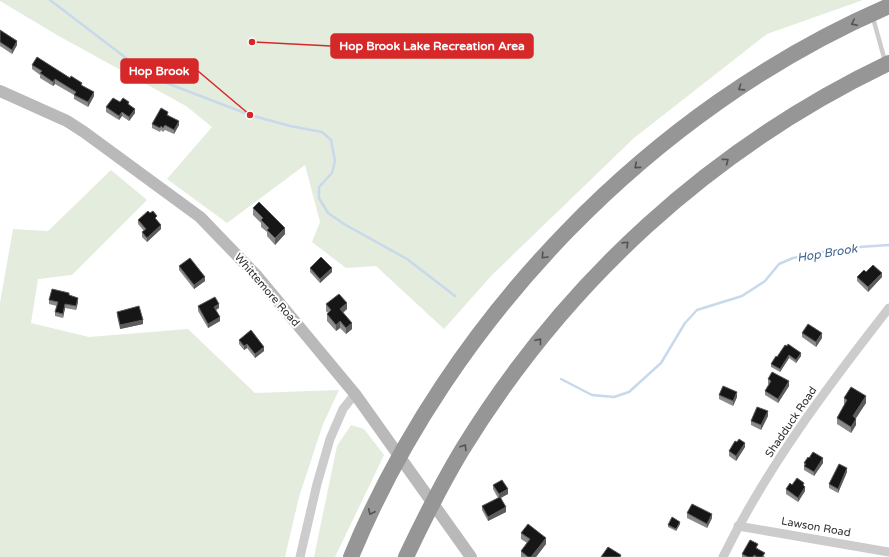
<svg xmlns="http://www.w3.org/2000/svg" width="889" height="557" font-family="'Varela Round',sans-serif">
<rect width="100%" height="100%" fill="#fff"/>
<g fill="#e3ecdd">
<polygon points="0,0 863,0 767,34 634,138 492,275 444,329 376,266 346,268 312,242 320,222 305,165 227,223 167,179 212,127 186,106 57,35 0,1"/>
<polygon points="111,170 147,200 72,275 38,279 31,323 89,337 188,329 255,393 339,390 323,424 299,497 285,557 0,557 0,303 13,229 48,231"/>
<polygon points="351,425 364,429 384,455 335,557 314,557 337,446"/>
</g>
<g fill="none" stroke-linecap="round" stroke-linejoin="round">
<g stroke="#c9d9ec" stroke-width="2.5">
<polyline points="50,0 151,77 250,115 290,126 322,132 331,140 335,161 332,173 319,187 319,198 328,213 344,224 407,259 455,296"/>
<polyline points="561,379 592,395 614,397 629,392 661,363 685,323 697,310 742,296 765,281 779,264 793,258 844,248 889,245"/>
</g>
<polyline stroke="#ccc" stroke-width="4.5" points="873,18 885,61"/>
<g stroke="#ccc" stroke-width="9">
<polyline points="738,526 889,552"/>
<polyline points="300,557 317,484 330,439 343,409 355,394"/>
<path d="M723 557C767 467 828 386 889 308"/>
</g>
<polyline stroke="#b9b9b9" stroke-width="12" points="0,91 67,121 84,132 200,217 257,276 355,394 471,557"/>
<g stroke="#969696" stroke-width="16">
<path d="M351 557C449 319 652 108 889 6"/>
<path d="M406 557C423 521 441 485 462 450 565 282 711 148 889 63"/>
</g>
</g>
<g fill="#8a8a8a">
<polygon points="0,30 17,45 12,54 0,46"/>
<polygon points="32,65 70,78 82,86 94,96 88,107 74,99 74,95 55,84 53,86 40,78 40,75 32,69"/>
<polygon points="120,102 129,104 135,113 129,121 122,116 119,120 106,112 106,107"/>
<polygon points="168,115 179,125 174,134 165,130 163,132 161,130 160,132 152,128 152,124"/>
<polygon points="253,208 285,234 275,245 267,236 267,232 261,227 261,223 253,215"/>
<polygon points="138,220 157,220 161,229 147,242 142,237 142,232 144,231 138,224"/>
<polygon points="179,266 205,281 194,289 179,270"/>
<polygon points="310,268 332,272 320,283 310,272"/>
<polygon points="857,277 882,277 868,292 857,281"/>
<polygon points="69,295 78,302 76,310 65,308 63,318 55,316 55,312 57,306 49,304 49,300"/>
<polygon points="326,304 347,309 343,313 352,329 346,334 340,328 336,331 327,321 327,314 328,313 326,311"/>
<polygon points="198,306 219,308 216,310 220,321 208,328 198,311"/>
<polygon points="117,312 143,324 120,329 117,316"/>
<polygon points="802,333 822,338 816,347 802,337"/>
<polygon points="239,340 264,351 255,358 247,348 244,350 239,344"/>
<polygon points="787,346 801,356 796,363 789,358 780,372 771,367 771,364"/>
<polygon points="768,379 789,386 778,403 765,395 765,391 769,384 768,384"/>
<polygon points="719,395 737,397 733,406 719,399"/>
<polygon points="844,398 866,403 855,418 856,425 851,433 837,424 837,418 845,404 844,404"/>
<polygon points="768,416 761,430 751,425 751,421"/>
<polygon points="745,447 736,461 729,456 729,451"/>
<polygon points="809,458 823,463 814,476 804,470 804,463"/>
<polygon points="847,472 838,493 829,488 829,484"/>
<polygon points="493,485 508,494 501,497 506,512 488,521 482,510 482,506 498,498 493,489"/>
<polygon points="792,485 804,486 805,491 798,502 786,494 786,489"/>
<polygon points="687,513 712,518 707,528 687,518"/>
<polygon points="680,524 676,531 668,527 668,525"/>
<polygon points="521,533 546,544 536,557 521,557 521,551 527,543 521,539"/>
<polygon points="758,548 758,549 765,557 742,557 742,554"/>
</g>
<g fill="#5c5c5c">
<polygon points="17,41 17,45 12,54 12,50"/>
<polygon points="55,79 55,84 53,86 53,82"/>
<polygon points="94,92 94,96 88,107 88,102"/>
<polygon points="135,109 135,113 129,121 129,117"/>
<polygon points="122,112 122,116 119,120 119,116"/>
<polygon points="179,121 179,125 174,134 174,130"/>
<polygon points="161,225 161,229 147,242 147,238"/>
<polygon points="285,228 285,234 275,245 275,238"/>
<polygon points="332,268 332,272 320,283 320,279"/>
<polygon points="882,273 882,277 868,292 868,287"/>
<polygon points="205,277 205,281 194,289 194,285"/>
<polygon points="78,298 78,302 76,310 76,306"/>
<polygon points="347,303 347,309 340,315 340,309"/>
<polygon points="65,304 65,308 63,318 63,314"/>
<polygon points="219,304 219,308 214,311 214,307"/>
<polygon points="220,317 220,321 208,328 208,324"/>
<polygon points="143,320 143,324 120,329 120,325"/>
<polygon points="340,321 340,328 336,331 336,325"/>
<polygon points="352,323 352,329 346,334 346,328"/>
<polygon points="822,333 822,338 816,347 816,342"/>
<polygon points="247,344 247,348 244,350 244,346"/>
<polygon points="264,347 264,351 255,358 255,354"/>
<polygon points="801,353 801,356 796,363 796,360"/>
<polygon points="789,355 789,358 780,372 780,369"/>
<polygon points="789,381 789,386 778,403 778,399"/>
<polygon points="737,392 737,397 733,406 733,401"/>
<polygon points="866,396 866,403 853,423 853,416"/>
<polygon points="768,411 768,416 761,430 761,425"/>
<polygon points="856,419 856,425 851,433 851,427"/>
<polygon points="745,443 745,447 736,461 736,456"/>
<polygon points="823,458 823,463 814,476 814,472"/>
<polygon points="847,468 847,472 838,493 838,489"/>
<polygon points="805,487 805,491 798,502 798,498"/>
<polygon points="508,489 508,494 499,499 499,494"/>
<polygon points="506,507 506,512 488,521 488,517"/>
<polygon points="712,514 712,518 707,528 707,524"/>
<polygon points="680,522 680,524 676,531 676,529"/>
<polygon points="546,538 546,544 536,557 531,557"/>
</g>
<g fill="#161616" stroke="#5c5c5c">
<polygon points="0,30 17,41 12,50 0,42"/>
<polygon points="37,57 70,78 71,76 82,83 81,85 94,92 88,102 74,95 76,92 55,79 53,82 40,73 42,71 32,65"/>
<polygon points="113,98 120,102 123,98 129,102 128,104 135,109 129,117 122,112 119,116 106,107"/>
<polygon points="161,108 168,112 167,115 179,121 174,130 165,125 163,128 161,126 160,128 152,124"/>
<polygon points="259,202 285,228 275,238 267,230 269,228 261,220 263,218 253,208"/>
<polygon points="148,211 150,213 153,211 157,216 155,218 161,225 147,238 142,232 146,229 138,220"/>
<polygon points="321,257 332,268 320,279 310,268"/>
<polygon points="190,258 205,277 194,285 179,266"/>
<polygon points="873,265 882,273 868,287 857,277 864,270 866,272"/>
<polygon points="52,289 69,293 69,295 78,298 76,306 65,304 63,314 55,312 58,302 49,300"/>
<polygon points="339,294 347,303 340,309 352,323 346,328 340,321 336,325 327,314 331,310 326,304"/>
<polygon points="215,297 219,304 214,307 220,317 208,324 198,306"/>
<polygon points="139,306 143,320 120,325 117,312"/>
<polygon points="808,324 822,333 816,342 802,333"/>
<polygon points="251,330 264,347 255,354 247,344 244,346 239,340"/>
<polygon points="788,344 801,353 796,360 789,355 780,369 771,364 776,356 777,357 785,345 787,346"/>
<polygon points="772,372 789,381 778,399 765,391 771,381 768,379"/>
<polygon points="723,386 737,392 733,401 719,395"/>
<polygon points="851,387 866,396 853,416 856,419 851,427 837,418 847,400 844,398"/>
<polygon points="757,407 768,411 761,425 751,421"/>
<polygon points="739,439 745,443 736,456 729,451 735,441 737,442"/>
<polygon points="813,452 823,458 814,472 804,466 806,464 804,463 808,457 809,458"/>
<polygon points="839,464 847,468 838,489 829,484"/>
<polygon points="797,478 804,483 803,485 805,487 798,498 786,489 790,483 792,485"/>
<polygon points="502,480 508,489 499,494 493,485"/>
<polygon points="500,497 506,507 488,517 482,506"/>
<polygon points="692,504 712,514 707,524 687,513"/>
<polygon points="672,517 680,522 676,529 668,525"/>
<polygon points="528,524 546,538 531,557 528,557 521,551 530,539 521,533"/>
<polygon points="750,540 758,544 756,548 765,553 762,557 757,557 754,555 753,557 748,557 742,554"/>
<polygon points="608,547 621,555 620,557 601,557"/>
</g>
<defs><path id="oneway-chevron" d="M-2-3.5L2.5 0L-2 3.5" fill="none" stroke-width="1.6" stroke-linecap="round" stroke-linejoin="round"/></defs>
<g stroke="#535353">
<use href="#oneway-chevron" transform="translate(854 23) rotate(154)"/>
<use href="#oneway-chevron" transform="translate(741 88) rotate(147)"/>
<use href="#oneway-chevron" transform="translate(726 161) rotate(-37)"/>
<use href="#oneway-chevron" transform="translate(637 166) rotate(140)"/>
<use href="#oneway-chevron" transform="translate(626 244) rotate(-44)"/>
<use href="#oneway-chevron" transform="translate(544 256) rotate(133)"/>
<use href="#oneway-chevron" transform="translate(539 341) rotate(-51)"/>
<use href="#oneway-chevron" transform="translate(464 447) rotate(-58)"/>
<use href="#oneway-chevron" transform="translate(371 512) rotate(115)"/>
</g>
<g text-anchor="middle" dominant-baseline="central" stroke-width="4" stroke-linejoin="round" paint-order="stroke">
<g font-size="11" fill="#2f2f2f" stroke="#fff">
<text transform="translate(267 290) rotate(49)">Whittemore Road</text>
<text transform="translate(791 422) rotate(-56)">Shadduck Road</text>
<text transform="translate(816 527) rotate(10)">Lawson Road</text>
</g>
<g font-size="12" font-style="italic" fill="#3c6492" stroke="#fff">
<text transform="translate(827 253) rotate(-9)">Hop Brook</text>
</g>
</g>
<path fill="none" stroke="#d62828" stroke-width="1.5" d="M252 42L331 46M250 115L198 71"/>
<g fill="#d62828" stroke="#fff" stroke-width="1.5">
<circle cx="252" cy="42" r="4"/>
<circle cx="250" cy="115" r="4"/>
</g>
<g fill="#d62828" stroke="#d62828" stroke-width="1.5">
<rect x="331" y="34" width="202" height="24" rx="4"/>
<rect x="121" y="59" width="77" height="24" rx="4"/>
</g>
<g font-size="12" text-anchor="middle" font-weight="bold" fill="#fff">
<text x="432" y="50">Hop Brook Lake Recreation Area</text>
<text x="159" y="75">Hop Brook</text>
</g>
</svg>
